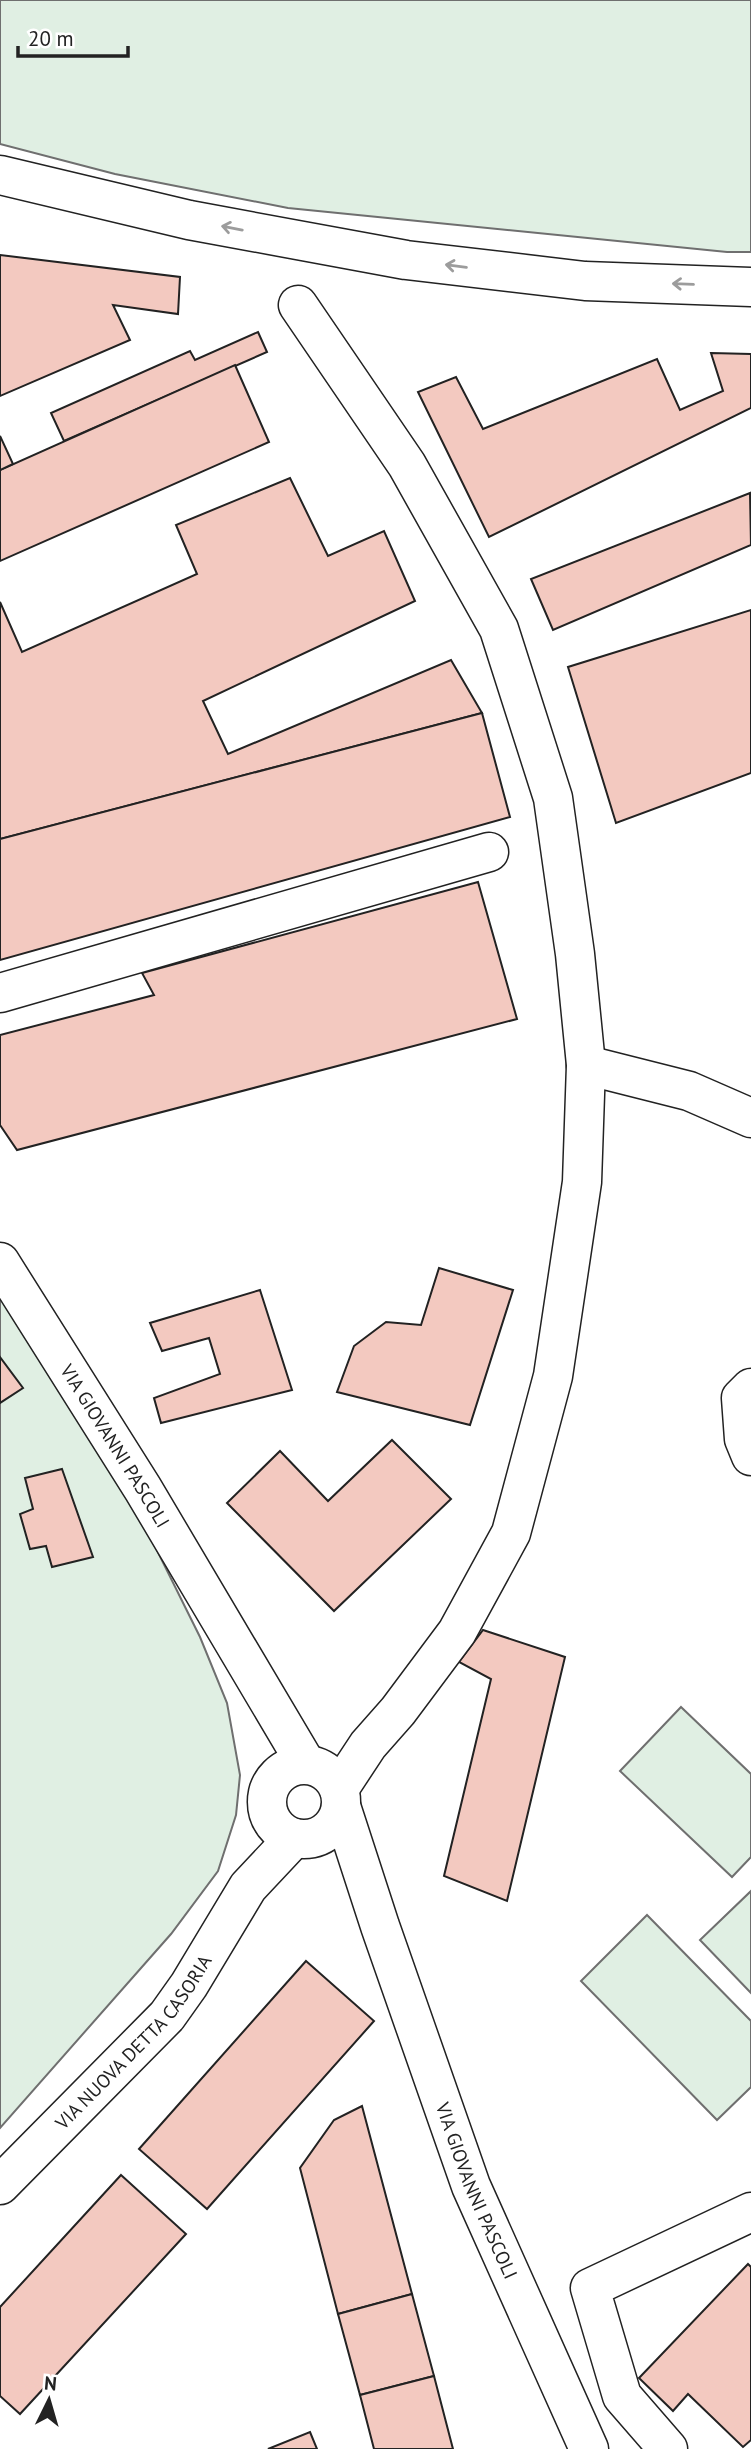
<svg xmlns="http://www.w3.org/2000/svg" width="751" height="2449" font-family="'PT Sans',sans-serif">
<rect width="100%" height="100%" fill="#fff"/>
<g fill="#e0efe3" stroke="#6f6f6f" stroke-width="2">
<polygon points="0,0 751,0 751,252 727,252 288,208 115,174 0,144"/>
<polygon points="0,1297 126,1488 200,1637 227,1703 240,1775 236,1815 218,1871 171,1934 0,2128"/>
<polygon points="681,1707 751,1774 751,1857 732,1877 620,1771"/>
<polygon points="751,1891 751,1993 700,1940"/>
<polygon points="647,1915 751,2021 751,2087 717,2120 581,1981"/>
</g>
<g fill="#f3c9c0" stroke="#222" stroke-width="2">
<polygon points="0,255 180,277 178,314 113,305 130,340 0,396"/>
<polygon points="258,332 267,352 64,441 51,413 190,351 195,360"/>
<polygon points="711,353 751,354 751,408 489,537 418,392 456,377 483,429 657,359 680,410 723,391"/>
<polygon points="235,365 269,442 0,561 0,470"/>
<polygon points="0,436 13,464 0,470"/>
<polygon points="290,478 328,556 384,531 415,601 203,701 228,754 451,660 482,713 0,839 0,602 22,652 197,574 176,525"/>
<polygon points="750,493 751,545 553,630 531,579"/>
<polygon points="751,610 751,773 616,823 568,667"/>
<polygon points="482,713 510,817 0,960 0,839"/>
<polygon points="478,882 517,1019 17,1150 0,1125 0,1035 154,995 142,973"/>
<polygon points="439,1268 513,1290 470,1425 337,1392 354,1346 386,1322 421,1325"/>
<polygon points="260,1290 292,1390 161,1423 154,1398 220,1374 209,1338 162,1351 150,1323"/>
<polygon points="0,1357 23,1388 0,1403"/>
<polygon points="392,1440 451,1499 334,1611 227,1503 280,1451 328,1501"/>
<polygon points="62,1469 93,1557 52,1567 46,1546 30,1549 20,1514 33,1509 25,1478"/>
<polygon points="483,1630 565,1657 507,1901 444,1876 491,1679 459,1662"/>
<polygon points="306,1961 374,2021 207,2209 139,2149"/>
<polygon points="362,2106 412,2294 338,2314 300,2168 334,2120"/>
<polygon points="121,2175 186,2234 20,2414 0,2396 0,2307"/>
<polygon points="748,2264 751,2267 751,2440 743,2447 688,2394 673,2411 639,2378"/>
<polygon points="412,2294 434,2376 360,2395 338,2314"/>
<polygon points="434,2376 453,2449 374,2449 360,2395"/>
<polygon points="310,2432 317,2449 268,2449"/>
</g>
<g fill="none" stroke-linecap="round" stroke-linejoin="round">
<g stroke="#222" stroke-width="41">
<g id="minor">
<polyline points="298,305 407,465 499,629 553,798 575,954 586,1065 582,1182 553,1376 511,1533 457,1632 398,1711 368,1745 339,1789"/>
<polyline points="0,993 489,852"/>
<polyline points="586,1065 689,1091 751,1118"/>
<path id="s1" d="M0 1262 143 1489 306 1764"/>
<polyline points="751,1388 741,1398 744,1439 751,1456"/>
<circle cx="304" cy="1802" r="37"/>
<path id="s2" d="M341 1806 380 1926 471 2186 589 2449"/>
<path id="s3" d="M0 2185 167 2016 189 1985 248 1887 294 1838"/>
<polyline points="668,2449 622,2396 590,2288 751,2212"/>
</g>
</g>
<g stroke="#222" stroke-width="41">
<polyline id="highway" points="0,175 189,220 406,260 585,281 751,287"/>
</g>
<use href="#minor" stroke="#fff" stroke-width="38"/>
<use href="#highway" stroke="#fff" stroke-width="38"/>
</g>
<defs><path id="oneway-shaft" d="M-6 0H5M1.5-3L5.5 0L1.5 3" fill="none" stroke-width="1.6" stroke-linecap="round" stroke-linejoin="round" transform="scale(1.75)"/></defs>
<g stroke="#9c9c9c">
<use href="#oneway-shaft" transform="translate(232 228) rotate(-169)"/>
<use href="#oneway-shaft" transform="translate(456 266) rotate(-173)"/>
<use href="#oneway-shaft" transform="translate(683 284) rotate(-178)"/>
</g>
<g text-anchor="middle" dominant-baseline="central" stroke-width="5" stroke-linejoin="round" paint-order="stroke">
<g font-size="19" fill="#222" stroke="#fff">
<text stroke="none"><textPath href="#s1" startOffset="217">VIA GIOVANNI PASCOLI</textPath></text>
<text stroke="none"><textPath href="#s3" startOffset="196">VIA NUOVA DETTA CASORIA</textPath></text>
<text stroke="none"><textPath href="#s2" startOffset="408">VIA GIOVANNI PASCOLI</textPath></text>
</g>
</g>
<g transform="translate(49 2400) rotate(5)" stroke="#ffffff" stroke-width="5" paint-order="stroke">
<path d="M0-5L12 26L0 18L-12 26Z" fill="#222222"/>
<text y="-10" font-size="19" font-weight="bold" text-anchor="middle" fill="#222222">N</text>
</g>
<path d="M18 46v10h110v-10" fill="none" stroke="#222222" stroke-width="3.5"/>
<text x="28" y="46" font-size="21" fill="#222222" stroke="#ffffff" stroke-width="5" paint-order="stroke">20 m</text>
</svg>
